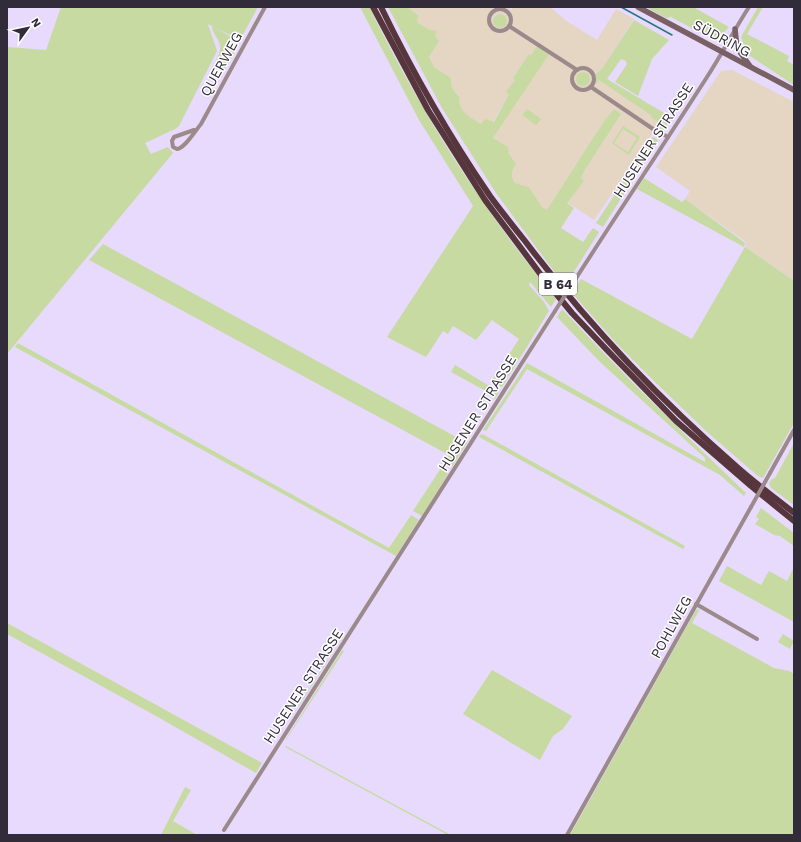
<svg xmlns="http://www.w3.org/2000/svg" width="801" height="842" font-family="'Work Sans',sans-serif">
<rect width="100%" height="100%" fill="#e7dafd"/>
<g fill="#e5d5c3" fill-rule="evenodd">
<path d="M407 7H506L512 10V7H550L565 20 597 40 616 9 634 19 603 67 599 70 597 78 661 121 594 220 567 202 584 181 581 178 586 168 621 114 614 109 604 121 547 211 542 207 529 187 515 183 511 178V171L516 164 509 154 508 147 493 138 548 54H532L528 55 513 78 515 80 509 94 493 122 481 124 461 111 458 102 460 97 452 88 450 83 451 78 434 67 429 57 439 41 430 30 418 23 417 19 419 16ZM498 14 504 15 507 18V23L502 28 496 27 493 23 494 16Z"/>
<polygon points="732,70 794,102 794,281 745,247 746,242 685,199 690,191 656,167 721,71"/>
</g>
<g fill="#c6daa2" fill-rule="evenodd">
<path d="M61 7H258L240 40 214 27 240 42 223 72 221 69H212C215 63 219 56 220 50 222 41 212 35 212 26L208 24 217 51 179 126 175 129 145 143 151 154 168 147 173 153 7 354V47L46 50Z"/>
<path d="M360 7H369C402 73 439 139 481 199 504 233 530 267 556 299L551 307 530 282 529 285 544 302 549 311 502 387 492 381 519 339 492 320 476 340 453 326 448 334 443 331 426 357 387 337 473 206 419 120Z"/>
<path d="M388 7H407L419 16 417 19 418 23 430 30 437 31 435 36 439 41 429 57 434 67 451 78C450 87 454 91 460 97 456 111 471 117 481 124L485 119 494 122 509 94 506 92 515 80 513 78 528 55 532 54 537 46 549 54 493 138 508 147 509 154 516 164C511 172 510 176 515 183L529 187 542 207 547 210 604 121 614 109 621 114 586 168 581 178 584 181 567 203 574 208 561 228 583 242 593 228 599 232 565 286 496 193 442 108Z"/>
<polygon points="646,7 693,7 729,27 718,39 714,40 671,17 666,18"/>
<polygon points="758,7 763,7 747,34 789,56 787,61 794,65 794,85 747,54 741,37"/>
<circle cx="500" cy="21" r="7"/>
<polygon points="634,20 669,40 652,59 638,96 615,82 627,64 626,61 621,59 607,79 671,117 663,131 660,129 660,123 651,117 651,115 599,80 596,84 596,74 603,67"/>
<circle cx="583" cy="79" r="7"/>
<polygon points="527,109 541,119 536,125 522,115"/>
<path d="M623 126 640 137 629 155 612 143ZM623 129 637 138 628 152 614 143Z"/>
<polygon points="653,137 658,140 603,227 596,223"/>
<polygon points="644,178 682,202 685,199 745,243 744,247 637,189"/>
<polygon points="103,244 467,443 452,467 444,463 449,455 89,260"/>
<polygon points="745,247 794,281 794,423 763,478 758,476 706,431 656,383 617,344 572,293 581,279 692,339"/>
<path d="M562 309C621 373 683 433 746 493L744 496 720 475 527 369 486 431 483 430 527 363 705 462V458L599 361 557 317Z"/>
<polygon points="18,343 389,548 411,515 419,520 396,556 15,347"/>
<polygon points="455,365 499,392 495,399 486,391 451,372"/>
<polygon points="481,434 484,435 685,546 683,549 479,437"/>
<polygon points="794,443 794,505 771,488 769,483 772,479 775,478"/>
<polygon points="441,468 448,474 422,516 413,511"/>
<polygon points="761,508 794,533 794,546 780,536 774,535 755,524 759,519 756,517"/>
<polygon points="727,566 761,585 769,571 787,581 794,567 794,622 719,581"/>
<polygon points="362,607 299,706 298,706"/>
<polygon points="700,609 692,623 774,668 789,671 794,674 794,835 570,835 696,610"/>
<polygon points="7,623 262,763 256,773 156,716 7,634"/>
<polygon points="783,634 794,641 790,649 778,642"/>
<polygon points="342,650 344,651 286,740 286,739"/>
<polygon points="492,670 572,716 563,729 553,736 540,760 463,714"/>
<polygon points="286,746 451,835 448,835 285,747"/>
<polygon points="185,787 191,790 173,821 197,835 161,835"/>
</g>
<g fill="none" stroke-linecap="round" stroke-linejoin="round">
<polyline stroke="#277880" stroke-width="1.5" points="621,7 672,35"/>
<g stroke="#9c898c" stroke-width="4">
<circle cx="500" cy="20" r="11"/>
<polyline points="509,26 577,70"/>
<circle cx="583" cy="79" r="11"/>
<polyline points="591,87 653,129 668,137"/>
<path d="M194 130 174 137 172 141 173 147 177 149C185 148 195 131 201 124L265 7"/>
<path d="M573 283C617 214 663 146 707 77 722 54 734 30 749 7"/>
<polyline points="770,473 794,430"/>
<polyline points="696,604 757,639"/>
<polyline points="224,830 555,311"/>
<polyline points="567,835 751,507"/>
</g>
<g stroke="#796064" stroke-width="5.5">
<polyline points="638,7 794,90"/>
<polyline points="735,29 737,48 750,66"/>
</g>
<g stroke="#56363c" stroke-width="6">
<polyline points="373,7 428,110 485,200 544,279 572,313 606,349 676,421 751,486 794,521"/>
<path d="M381 7C413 73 449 136 490 196 501 211 513 226 525 241 587 323 659 399 737 467 755 483 775 498 794 513"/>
</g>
<g stroke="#9c898c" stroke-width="4">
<polyline points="555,311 573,283"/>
<polyline points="751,507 770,473"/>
</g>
</g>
<g text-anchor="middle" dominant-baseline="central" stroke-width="3" stroke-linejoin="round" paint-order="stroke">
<rect fill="#fff" stroke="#706b75" stroke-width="1" x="539" y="273" width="38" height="22" rx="3"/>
<g font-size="13" font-weight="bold" fill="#322c3a">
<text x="558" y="284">B 64</text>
</g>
<g font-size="14" fill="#322c3a" stroke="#fff">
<text transform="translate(722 38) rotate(28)">SÜDRING</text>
<text transform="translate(221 64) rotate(-61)">QUERWEG</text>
<text transform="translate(653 140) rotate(-57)">HUSENER STRASSE</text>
<text transform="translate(477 413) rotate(-58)">HUSENER STRASSE</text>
<text transform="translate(671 627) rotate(-61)">POHLWEG</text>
<text transform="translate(303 686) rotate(-57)">HUSENER STRASSE</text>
</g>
</g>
<rect width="801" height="842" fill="none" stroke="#322c3a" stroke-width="16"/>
<g transform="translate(28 28) rotate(57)" stroke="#ffffff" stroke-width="3" paint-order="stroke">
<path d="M0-3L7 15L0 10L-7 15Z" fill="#322c3a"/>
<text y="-6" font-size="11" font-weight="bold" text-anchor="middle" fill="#322c3a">N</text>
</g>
</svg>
